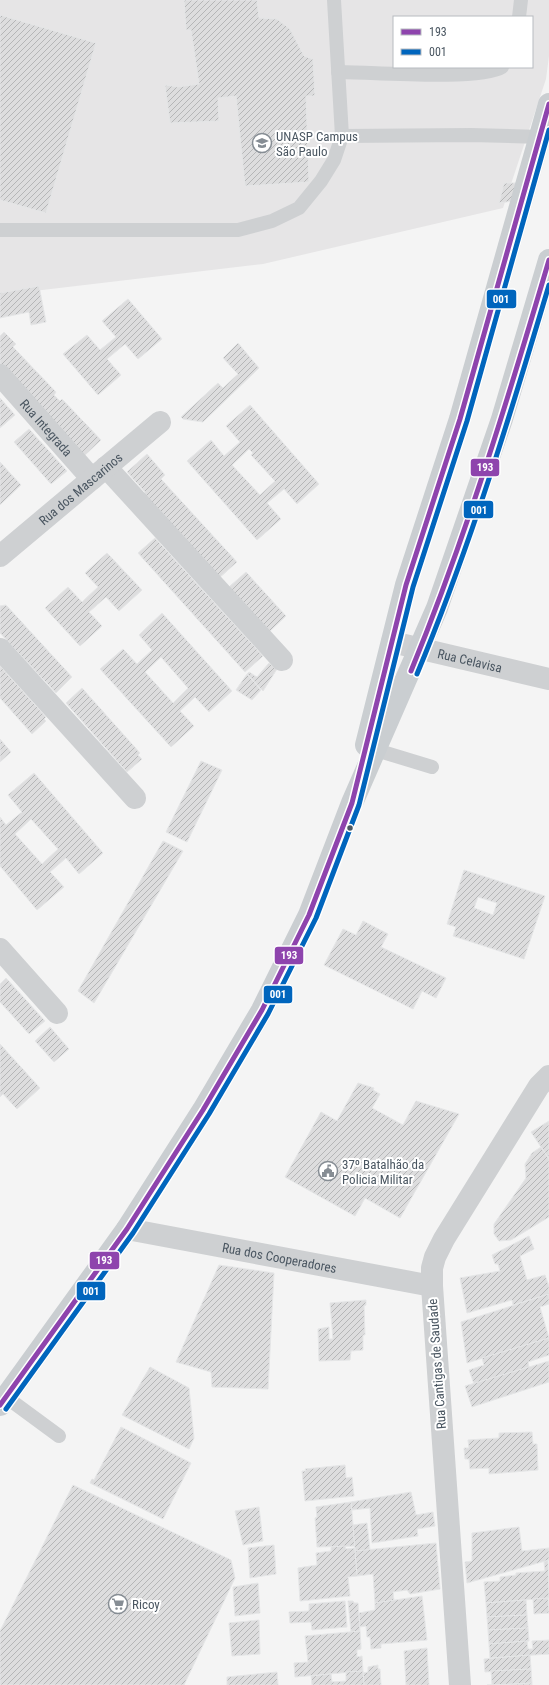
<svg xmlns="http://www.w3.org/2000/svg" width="549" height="1685" font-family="'Roboto Condensed',sans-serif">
<defs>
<pattern id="building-hatch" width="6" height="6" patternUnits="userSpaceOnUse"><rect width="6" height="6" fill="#ddddde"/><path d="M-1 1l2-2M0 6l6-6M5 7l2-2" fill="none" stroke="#b5b6b7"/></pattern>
</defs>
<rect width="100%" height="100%" fill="#f4f4f4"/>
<path fill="#e6e5e6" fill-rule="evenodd" d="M0 0H549V56L546 79 503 208 263 264 0 295ZM394 17H532V67H394Z"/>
<g fill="url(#building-hatch)" stroke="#e5e6e7" fill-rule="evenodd">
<polygon points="184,0 257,0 259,18 277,19 290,29 304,56 313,59 315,96 306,96 309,182 245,186 236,96 218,98 219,121 170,123 165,85 178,87 199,84 191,30 186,30"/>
<polygon points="0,15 96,43 46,213 0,200"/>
<polygon points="504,183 518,183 513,201 499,203"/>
<polygon points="39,286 46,322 31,325 29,312 0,318 0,293"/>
<polygon points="128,299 162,339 138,359 125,344 107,359 121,375 98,395 63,354 87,335 100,350 116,337 102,321"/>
<polygon points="4,332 16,344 13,347 56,392 54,395 60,401 62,399 101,440 84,456 0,367 0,336"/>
<polygon points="238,343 259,368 203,422 183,419 181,417 218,383 223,388 238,374 223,358"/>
<polygon points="0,398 15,415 0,428"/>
<path d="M250 405 319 484 297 504 284 489 267 503 281 519 257 540 187 461 211 440 224 456 240 442 226 426ZM249 449 253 453 251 455 275 481 260 495 232 465Z"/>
<polygon points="29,429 67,471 51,484 14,442"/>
<polygon points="147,454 165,475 161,479 237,562 219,578 144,494 145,492 127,472"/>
<polygon points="0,462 21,485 0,505"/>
<polygon points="155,538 263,656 245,672 138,553"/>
<polygon points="107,553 142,590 119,611 106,597 89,612 102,626 80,646 45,608 68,587 82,602 98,587 85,573"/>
<polygon points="246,572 286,616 269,632 229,587"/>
<polygon points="6,605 72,677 56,693 0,633 0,606"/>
<path d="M162 613 232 691 209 712 195 697 180 711 194 726 171 747 100 669 123 649 137 664 152 650 139 635ZM161 657 188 688 173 703 145 672Z"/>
<polygon points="269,663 277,669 263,691 247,674 249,672 257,677"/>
<polygon points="0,666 46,717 44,719 46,721 32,734 0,698"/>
<polygon points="247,674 261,690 252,700 236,690"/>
<polygon points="82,688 140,753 138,755 142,759 127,772 66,703"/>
<polygon points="0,739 11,752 0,762"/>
<polygon points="201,761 222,770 187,842 166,832"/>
<path d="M34 773 103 853 79 874 66 858 50 872 64 887 37 910 0 866V817L6 825 22 812 8 795ZM31 819 58 849 42 864 15 834Z"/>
<polygon points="163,841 183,851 94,1003 78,991"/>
<path d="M464 870 545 896 524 959 453 936 456 927 447 924ZM478 897 497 903 493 915 474 908Z"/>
<polygon points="363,921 388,934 381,947 446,978 436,998 422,991 413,1009 324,965 343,929 356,935"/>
<polygon points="6,978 45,1021 29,1034 0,1002 0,984"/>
<polygon points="50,1027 69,1049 54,1062 35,1041"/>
<polygon points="0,1044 40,1088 17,1109 3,1094 0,1097"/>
<polygon points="358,1083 374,1088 373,1090 380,1094 372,1108 403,1125 416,1101 459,1114 400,1218 365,1198 355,1216 285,1177 321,1112 337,1121"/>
<polygon points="549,1121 549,1159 531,1132"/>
<polygon points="541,1147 549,1159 549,1217 511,1240 499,1241 494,1234 494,1224 526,1178 525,1164 532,1153"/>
<polygon points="529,1236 534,1249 520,1256 527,1280 545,1275 549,1286 549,1294 513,1305 512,1300 467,1313 460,1278 500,1271 498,1264 495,1264 492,1255"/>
<polygon points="219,1265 274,1273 268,1389 212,1387 211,1372 176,1362"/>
<polygon points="549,1294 549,1304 540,1307 549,1338 467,1363 461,1322"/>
<polygon points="366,1300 366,1305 364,1306 365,1335 363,1335 363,1350 351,1351 350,1360 319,1361 318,1329 329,1327 329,1339 333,1339 330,1303"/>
<polygon points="549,1338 549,1355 528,1362 529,1367 474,1384 469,1370 484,1365 482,1358"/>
<polygon points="549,1361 549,1382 472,1407 465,1386"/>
<polygon points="150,1367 189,1388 194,1438 189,1449 122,1415"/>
<polygon points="121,1427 191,1463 163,1519 90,1483 92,1479 94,1480"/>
<polygon points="532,1432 533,1444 537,1444 538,1470 489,1474 489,1468 470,1469 469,1459 465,1459 464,1448 469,1448 468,1440 499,1438 499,1433"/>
<polygon points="345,1465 346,1478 352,1477 354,1496 305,1501 302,1471 306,1471 305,1469"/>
<polygon points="73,1485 231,1560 235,1578 184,1685 0,1685 0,1631"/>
<polygon points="411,1492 416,1515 433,1512 435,1526 417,1529 418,1536 372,1543 370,1508 352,1510 351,1502"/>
<polygon points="351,1502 355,1546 317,1547 315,1518 317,1517 316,1507"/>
<polygon points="259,1507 263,1541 243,1545 235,1511"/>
<polygon points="367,1523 370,1550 355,1551 353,1525"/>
<polygon points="519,1527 522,1551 549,1548 549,1560 467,1583 465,1562 472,1561 472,1533"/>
<polygon points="436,1543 440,1589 410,1594 407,1590 393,1592 394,1601 375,1603 373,1574 357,1576 355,1551"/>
<polygon points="274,1545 276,1574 250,1578 248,1548"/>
<polygon points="345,1546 346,1549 355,1548 355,1551 357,1576 348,1577 350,1596 300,1601 298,1568 317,1565 316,1553 331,1551 331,1547"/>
<polygon points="548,1560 549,1598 486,1603 484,1582 500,1581 500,1577 516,1575 516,1573 545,1571 544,1562"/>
<polygon points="258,1583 260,1613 235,1616 233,1587"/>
<polygon points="422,1596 427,1640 381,1644 381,1648 371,1649 370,1637 367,1637 366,1626 360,1627 359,1613 375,1610 375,1603"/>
<polygon points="548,1598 549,1613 534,1614 533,1599"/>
<polygon points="526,1600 527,1615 487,1617 486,1603"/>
<polygon points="345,1601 347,1627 312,1630 311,1622 290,1623 289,1612 309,1611 309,1604"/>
<polygon points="348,1601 353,1601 354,1603 358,1603 360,1631 351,1632"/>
<polygon points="527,1615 528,1628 488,1630 487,1617"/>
<polygon points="259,1620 260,1654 232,1656 229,1623"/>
<polygon points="528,1628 529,1641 489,1644 488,1630"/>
<polygon points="360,1631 361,1647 361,1649 357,1650 357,1657 362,1656 363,1671 295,1677 294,1663 308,1662 305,1636"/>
<polygon points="549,1640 549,1654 490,1658 489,1644 527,1641 528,1649 533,1649 532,1641"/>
<polygon points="427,1648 429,1685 406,1685 404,1651"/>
<polygon points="530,1655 531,1669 485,1672 484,1659"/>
<polygon points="378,1665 378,1669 380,1669 381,1685 364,1685 363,1673 368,1672 368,1667"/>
<polygon points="531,1669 532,1683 492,1685 491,1671"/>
<polygon points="363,1671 364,1685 312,1685 311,1676 331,1674 332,1682 346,1681 346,1672"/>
<polygon points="277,1672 278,1685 227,1685 227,1677"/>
<polygon points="532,1683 532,1685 487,1685 499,1685"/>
</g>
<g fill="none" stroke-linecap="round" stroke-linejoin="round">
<g stroke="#ced0d2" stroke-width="14">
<polyline points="519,17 521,0"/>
<path d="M338 72C371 72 479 81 502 67"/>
<polyline points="342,136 471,135 541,137"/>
<polyline points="0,230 238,230 272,221 299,208 321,181 334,160 342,136 334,0"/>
<polyline points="376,750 432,767"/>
<polyline points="6,1397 59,1436"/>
</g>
<g stroke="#ced0d2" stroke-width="22">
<path id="s1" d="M0 375 92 479"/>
<polyline points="106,467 282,660"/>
<path id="s2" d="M0 556 160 422"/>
<path id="s3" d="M392 642 549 679"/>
<polyline points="0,649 135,798"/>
<polyline points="0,949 57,1013"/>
<path id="s4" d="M127 1229 432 1286"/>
<polyline points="460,1685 432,1286 432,1268 435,1257 444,1239 539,1086 549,1076"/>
</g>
<g stroke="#caced1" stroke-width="22">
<polyline points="366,745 406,585 460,419 549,104"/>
<polyline points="0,1405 127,1229 203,1110 262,1010 309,915 352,803 437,608 502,419 549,260"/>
</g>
<g stroke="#fff" stroke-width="8">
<g id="bus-1">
<path d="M411 671C466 537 508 399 549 260"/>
<polyline points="0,1405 127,1229 203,1110 262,1010 309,915 352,803 406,585 460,419 549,104"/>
</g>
</g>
<g stroke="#fff" stroke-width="8">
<g id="bus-2">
<path d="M417 674C470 547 510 416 549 285"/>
<polyline points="6,1409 133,1233 209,1114 268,1014 316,918 359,805 413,587 467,421 549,130"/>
</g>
</g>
<use href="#bus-1" stroke="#8e44ad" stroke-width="5"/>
<use href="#bus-2" stroke="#0065bd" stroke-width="5"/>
</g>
<defs>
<g id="university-ring" transform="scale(1)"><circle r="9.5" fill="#fff" stroke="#868d94" stroke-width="1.5"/><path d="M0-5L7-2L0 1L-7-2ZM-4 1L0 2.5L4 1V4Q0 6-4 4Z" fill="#868d94"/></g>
<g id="civic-ring" transform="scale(1)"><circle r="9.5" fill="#fff" stroke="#868d94" stroke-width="1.5"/><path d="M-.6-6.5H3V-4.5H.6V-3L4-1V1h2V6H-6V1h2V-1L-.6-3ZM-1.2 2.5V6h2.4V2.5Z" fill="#868d94"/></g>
<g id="supermarket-ring" transform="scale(1)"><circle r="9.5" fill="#fff" stroke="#868d94" stroke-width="1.5"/><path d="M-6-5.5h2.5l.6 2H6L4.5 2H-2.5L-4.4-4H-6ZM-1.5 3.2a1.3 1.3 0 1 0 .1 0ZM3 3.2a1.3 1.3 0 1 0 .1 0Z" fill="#868d94"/></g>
</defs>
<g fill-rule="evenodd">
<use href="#university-ring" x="262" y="143"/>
<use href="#civic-ring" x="328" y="1171"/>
<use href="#supermarket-ring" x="118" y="1604"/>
</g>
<circle fill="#4a5661" stroke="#fff" stroke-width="1.5" cx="350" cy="828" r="3.5"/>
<g text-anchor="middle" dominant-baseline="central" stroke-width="4" stroke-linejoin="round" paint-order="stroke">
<g font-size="13" fill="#4a5661" stroke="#fff" text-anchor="start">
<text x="276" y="136">UNASP Campus<tspan x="276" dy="15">São Paulo</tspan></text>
<text x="342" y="1164">37º Batalhão da<tspan x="342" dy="15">Policia Militar</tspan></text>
<text x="132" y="1604">Ricoy</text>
</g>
<g font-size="13" fill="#4a5661" stroke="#fff">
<text stroke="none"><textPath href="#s1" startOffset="70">Rua Integrada</textPath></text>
<text stroke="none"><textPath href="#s2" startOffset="105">Rua dos Mascarinos</textPath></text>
<text stroke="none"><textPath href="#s3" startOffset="80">Rua Celavisa</textPath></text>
<text stroke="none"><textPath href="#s4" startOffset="155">Rua dos Cooperadores</textPath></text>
<text transform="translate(437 1364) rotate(-94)">Rua Cantigas de Saudade</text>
</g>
</g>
<g stroke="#fff" stroke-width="1.5">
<rect x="486" y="289" width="31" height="20" rx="4" fill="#0065bd"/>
<rect x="470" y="458" width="30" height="19" rx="4" fill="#8e44ad"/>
<rect x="463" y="500" width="31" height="19" rx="4" fill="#0065bd"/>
<rect x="274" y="946" width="30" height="19" rx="4" fill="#8e44ad"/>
<rect x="263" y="985" width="30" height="19" rx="4" fill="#0065bd"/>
<rect x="89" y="1251" width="31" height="19" rx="4" fill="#8e44ad"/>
<rect x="76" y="1281" width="30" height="20" rx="4" fill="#0065bd"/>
</g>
<g font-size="11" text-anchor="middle" font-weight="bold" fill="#fff">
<text x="501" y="303">001</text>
<text x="485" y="471">193</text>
<text x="479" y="514">001</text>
<text x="289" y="959">193</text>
<text x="278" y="998">001</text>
<text x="104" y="1264">193</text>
<text x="91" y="1295">001</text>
</g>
<rect x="393" y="16" width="140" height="52" fill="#ffffff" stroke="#b7bbc0"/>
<rect x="401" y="29" width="20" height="6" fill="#8e44ad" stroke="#b7bbc0"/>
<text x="429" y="36" font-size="12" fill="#4a5661">193</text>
<rect x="401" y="49" width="20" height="6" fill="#0065bd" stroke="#b7bbc0"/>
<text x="429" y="56" font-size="12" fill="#4a5661">001</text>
</svg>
